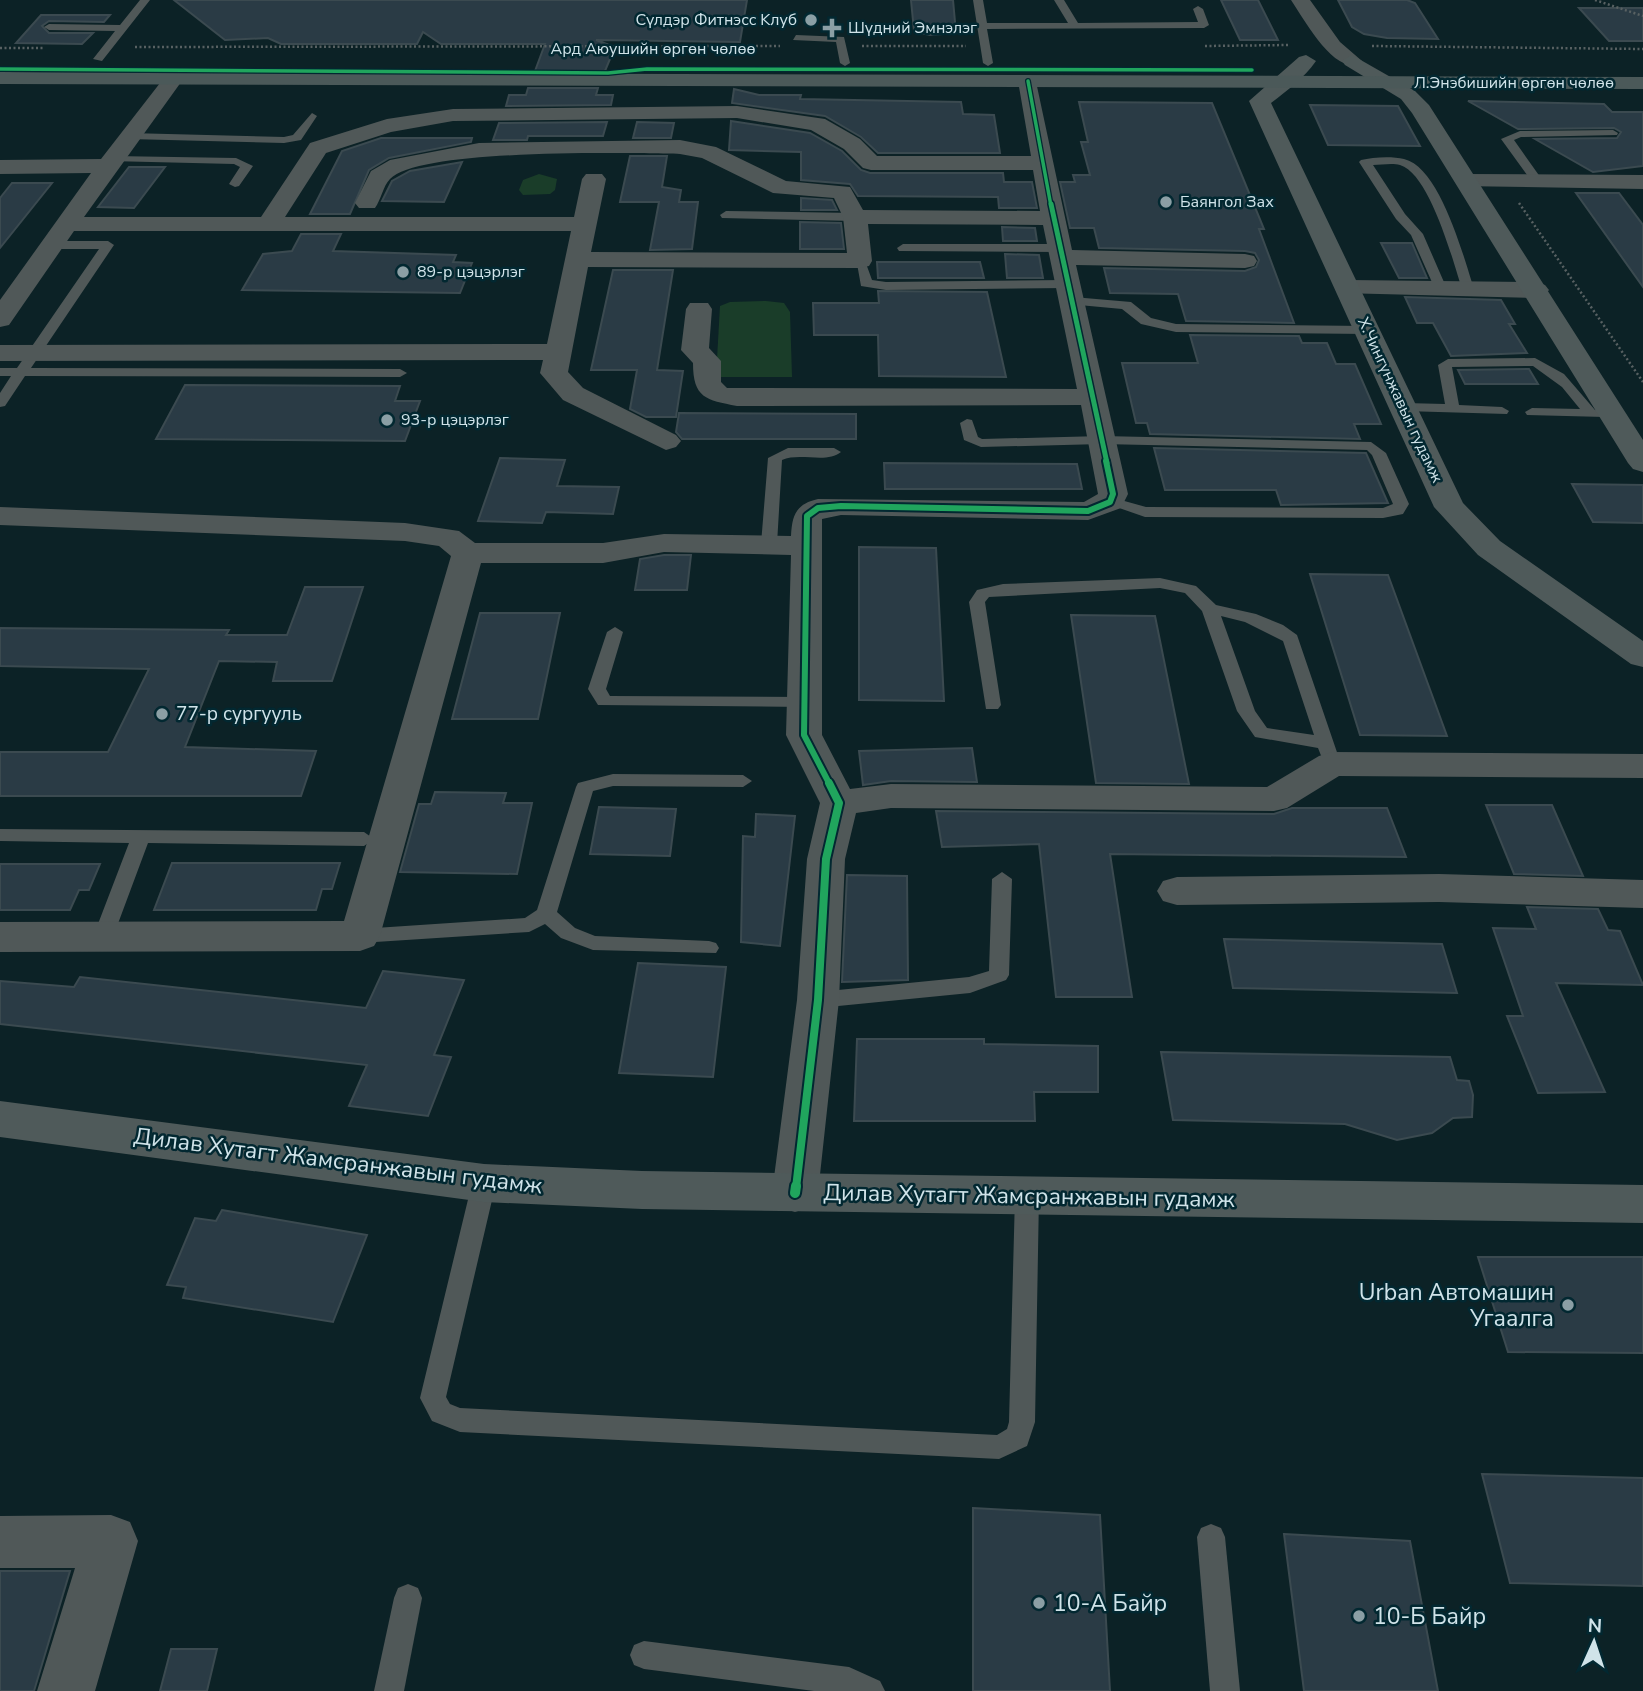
<svg xmlns="http://www.w3.org/2000/svg" width="1643" height="1691" font-family="'Nunito Sans',sans-serif">
<rect width="100%" height="100%" fill="#0c2226"/>
<g fill="#1a3d29">
<polygon points="539,174 557,179 555,190 550,194 523,195 519,190 523,180"/>
<polygon points="766,301 784,303 790,312 792,377 716,377 720,306 730,302"/>
</g>
<g fill="#2a3b45" stroke="#3b4a50" stroke-width="2">
<polygon points="174,0 747,0 740,42 596,40 615,47 605,71 535,71 545,44 441,44 423,32 417,44 281,44 268,38 225,40"/>
<polygon points="911,0 953,0 956,33 929,35 914,31"/>
<polygon points="1221,0 1258,0 1278,40 1240,40"/>
<polygon points="1338,0 1407,0 1415,3 1438,39 1387,38 1364,34 1352,27"/>
<polygon points="1579,8 1643,8 1643,41 1609,41"/>
<polygon points="41,15 110,15 104,22 49,21 42,26 49,33 93,33 82,44 16,43"/>
<polygon points="528,88 598,88 596,95 613,95 611,105 506,106 509,95 526,95"/>
<polygon points="734,89 759,95 801,95 800,99 961,102 963,114 994,115 1000,153 878,153 861,137 825,116 732,103"/>
<polygon points="1468,101 1604,104 1612,112 1643,112 1643,166 1593,172 1535,139 1617,138 1621,132 1614,128 1518,129"/>
<polygon points="1079,102 1212,103 1264,229 1259,229 1294,323 1186,321 1178,294 1110,293 1104,268 1245,271 1256,267 1259,260 1255,253 1245,251 1099,248 1094,228 1070,228 1060,182 1075,182 1073,175 1090,175 1081,142 1088,142"/>
<polygon points="1310,105 1398,106 1420,146 1328,145"/>
<polygon points="731,121 810,133 842,151 861,170 870,173 1003,173 1004,182 1032,182 1037,208 999,208 998,197 858,196 850,184 801,180 801,152 729,150"/>
<polygon points="607,122 603,136 528,136 527,140 493,140 499,123"/>
<polygon points="637,122 674,123 671,138 633,138"/>
<polygon points="381,138 472,138 471,142 389,158 369,170 350,214 310,214 342,151"/>
<polygon points="630,156 667,156 662,187 681,190 679,202 698,202 692,249 650,250 659,202 620,202"/>
<polygon points="462,162 444,202 382,201 392,181 410,171"/>
<polygon points="129,167 165,167 134,208 98,207"/>
<polygon points="12,183 52,183 0,248 0,198"/>
<polygon points="1576,193 1619,193 1643,225 1643,287"/>
<polygon points="801,198 832,200 837,210 801,210"/>
<polygon points="800,222 841,223 844,249 800,249"/>
<polygon points="1002,227 1035,228 1037,241 1003,241"/>
<polygon points="301,234 341,234 333,251 456,255 453,262 472,263 460,293 242,290 263,254 292,251"/>
<polygon points="1381,243 1412,243 1427,278 1399,278"/>
<polygon points="1005,254 1039,255 1043,278 1007,278"/>
<polygon points="877,262 980,262 984,278 878,278"/>
<polygon points="613,270 673,270 657,370 683,371 676,417 646,417 630,409 637,370 591,370"/>
<polygon points="878,291 987,292 1006,377 879,376 878,335 814,335 813,303 879,303"/>
<polygon points="1405,297 1501,300 1515,324 1509,324 1527,353 1451,356 1433,323 1417,323"/>
<polygon points="1190,335 1299,336 1302,343 1327,343 1336,364 1355,364 1381,424 1354,424 1360,439 1150,434 1147,423 1136,423 1122,363 1198,363"/>
<polygon points="1529,369 1538,384 1465,384 1458,370"/>
<polygon points="185,385 400,386 395,401 420,401 405,441 156,439"/>
<polygon points="679,413 856,414 856,439 682,439 676,432"/>
<polygon points="1154,448 1366,453 1388,503 1281,505 1276,490 1165,490"/>
<polygon points="500,458 565,460 557,486 619,487 613,514 546,512 542,523 478,521"/>
<polygon points="884,463 1077,464 1082,489 885,489"/>
<polygon points="1572,484 1643,485 1643,523 1593,522"/>
<polygon points="859,547 936,548 944,701 859,700"/>
<polygon points="664,555 691,555 687,590 635,590 640,559"/>
<polygon points="1310,574 1388,575 1447,736 1360,735"/>
<polygon points="305,587 363,587 332,681 273,681 277,662 219,661 185,747 316,751 301,796 0,796 0,752 108,752 149,669 0,666 0,628 229,630 226,635 287,635"/>
<polygon points="480,613 560,613 538,719 452,719"/>
<polygon points="1071,615 1155,616 1189,784 1096,783"/>
<polygon points="972,748 977,782 891,781 863,785 859,751"/>
<polygon points="435,792 506,793 503,803 532,803 517,874 400,872 419,804 431,804"/>
<polygon points="1486,805 1552,805 1583,876 1514,874"/>
<polygon points="599,807 676,809 670,856 590,854"/>
<polygon points="1292,808 1387,808 1406,857 1110,854 1132,997 1056,997 1039,844 942,847 936,811 1274,814"/>
<polygon points="756,814 795,816 780,946 741,942 743,836 755,837"/>
<polygon points="172,863 340,863 332,889 322,889 316,910 154,910"/>
<polygon points="0,864 100,864 89,890 79,890 70,910 0,910"/>
<polygon points="847,875 907,876 908,980 842,982"/>
<polygon points="1527,907 1598,909 1608,930 1620,931 1643,985 1556,983 1605,1092 1538,1093 1507,1016 1523,1016 1493,928 1536,929"/>
<polygon points="1224,939 1442,944 1457,993 1233,988"/>
<polygon points="638,963 726,967 713,1077 619,1073"/>
<polygon points="383,971 464,980 434,1055 451,1057 428,1116 349,1106 367,1065 0,1024 0,981 74,987 80,977 366,1008"/>
<polygon points="857,1039 984,1039 984,1044 1098,1046 1098,1092 1034,1092 1035,1121 854,1121"/>
<polygon points="1161,1052 1450,1057 1457,1080 1469,1081 1473,1095 1472,1117 1453,1118 1432,1133 1397,1140 1345,1124 1173,1120"/>
<polygon points="222,1210 367,1235 333,1322 183,1298 186,1287 167,1285 195,1218 216,1221"/>
<polygon points="1478,1257 1643,1257 1643,1353 1508,1352"/>
<polygon points="1482,1474 1643,1478 1643,1586 1510,1583"/>
<polygon points="973,1508 1100,1515 1110,1691 973,1691"/>
<polygon points="1284,1534 1410,1541 1438,1691 1304,1691"/>
<polygon points="0,1571 70,1571 34,1691 0,1691"/>
<polygon points="171,1649 217,1649 207,1691 160,1691"/>
</g>
<g fill="none" stroke-linecap="round" stroke-linejoin="round">
<g stroke="#586162" stroke-width="2.5" stroke-dasharray="2 2.5" stroke-linecap="butt">
<polyline points="1595,0 1643,16"/>
<polyline points="862,46 966,46"/>
<polyline points="1205,46 1288,45"/>
<polyline points="1372,46 1643,49"/>
<polyline points="135,47 780,46"/>
<polyline points="0,48 45,48"/>
<polyline points="1519,203 1643,382"/>
</g>
<g fill="#505858" fill-rule="evenodd">
<polygon points="140,0 150,0 102,61 93,59 115,31 49,30 44,27 49,24 120,25"/>
<polygon points="973,0 983,0 987,23 1068,23 1054,0 1064,0 1078,23 1198,22 1193,9 1198,6 1203,9 1209,25 1204,28 987,29 993,63 988,66 983,63"/>
<polygon points="796,35 844,37 850,63 845,66 840,63 836,42 793,40"/>
<polygon points="312,113 317,116 301,140 284,143 129,139 123,136 129,133 284,137 293,135"/>
<polygon points="1613,130 1618,133 1617,135 1521,137 1514,140 1543,181 1537,184 1533,183 1501,139 1520,131"/>
<polygon points="113,156 236,158 253,166 239,186 235,187 229,184 240,167 234,164 109,161 107,159"/>
<path d="M1361 160C1373 157 1392 156 1404 159 1440 167 1464 258 1474 289L1473 292 1462 289C1453 261 1430 174 1400 165 1392 163 1381 165 1373 165L1405 214 1423 234 1447 289 1446 292 1435 289 1411 235 1396 219 1359 162Z"/>
<polygon points="726,211 855,213 861,217 855,221 722,218 720,215"/>
<polygon points="108,241 114,245 31,368 400,369 407,373 400,377 25,376 5,406 0,407 0,393 11,376 0,376 0,368 17,368 99,249 52,249 46,245 52,241"/>
<polygon points="903,244 1059,244 1065,248 1059,252 899,251 897,248"/>
<polygon points="856,258 864,258 872,280 886,282 1067,280 1073,284 1067,288 886,290 861,286"/>
<polygon points="1073,297 1131,302 1151,318 1176,324 1368,326 1375,330 1368,334 1176,332 1141,324 1122,309 1068,304 1067,301"/>
<polygon points="1535,358 1564,374 1595,410 1605,411 1605,417 1527,415 1525,412 1532,408 1580,409 1562,387 1533,366 1452,367 1459,405 1502,407 1509,411 1507,414 1404,411 1397,407 1404,403 1445,404 1438,365 1448,359"/>
<polygon points="967,419 972,420 978,437 982,439 1102,436 1371,442 1386,453 1409,504 1403,514 1383,518 1145,517 1102,502 1110,497 1146,507 1383,508 1393,504 1372,455 1367,450 1102,444 981,447 964,440 960,423"/>
<path d="M788 448H834L841 452C827 464 800 452 782 460L777 544 769 549 761 544 768 458Z"/>
<path d="M1160 578 1196 586 1216 605 1256 614 1283 625 1297 635 1341 764 1338 768H1326L1318 748 1255 737 1237 711 1202 611 1185 593 1160 588 989 597 985 602 1001 705 998 709H986L969 602 977 590 1003 584ZM1221 616 1245 622 1283 641 1314 735 1267 728 1255 711Z"/>
<polygon points="615,627 623,632 606,689 610,696 805,697 814,702 805,707 598,705 588,689 607,632"/>
<polygon points="613,774 743,775 752,781 743,787 613,786 593,791 557,912 575,928 595,936 709,941 716,943 719,948 716,953 593,950 561,938 545,924 529,932 360,943 353,941 350,936 353,931 360,929 525,918 537,910 576,787 578,783"/>
<polygon points="0,829 364,832 374,839 364,846 148,843 113,937 110,942 96,942 93,937 129,843 0,841"/>
<polygon points="1002,872 1012,879 1009,975 1006,980 970,993 818,1008 811,1006 807,1000 811,994 818,992 969,977 989,971 992,879"/>
<polygon points="484,1173 492,1176 496,1183 446,1397 450,1404 460,1408 997,1435 1007,1429 1009,1422 1015,1196 1019,1189 1027,1186 1035,1189 1039,1196 1035,1422 1027,1446 999,1459 460,1432 432,1421 420,1398 472,1183 476,1176"/>
<polygon points="1211,1524 1221,1528 1225,1537 1240,1691 1210,1691 1197,1537 1201,1528"/>
<polygon points="408,1584 418,1588 422,1598 404,1691 374,1691 394,1598 398,1588"/>
<polygon points="644,1641 849,1667 880,1681 885,1691 814,1691 644,1669 634,1665 630,1655 634,1645"/>
</g>
<g fill="#505858" fill-rule="evenodd">
<path d="M174 72 184 78 84 217H261L310 143 387 119 453 109 737 106 825 119 860 139 877 156H1031L1018 81 1028 75 1035 77 1072 250 1245 254 1254 256 1257 261 1254 266 1245 268 1076 265 1128 494 1121 508 1088 520 841 515 822 519V735L850 789 891 784 1267 787 1319 756 1332 752 1643 754V778L1339 776 1287 808 1274 811 891 808 856 813 845 859 839 1000 818 1193 811 1207 795 1212 779 1207 772 1193 797 1000 807 859 820 803 786 735 791 555 664 552 603 563H481L380 936 374 946 360 951 0 952V922L344 921 451 556 439 546 405 541 0 525V507L405 523 459 531 475 543H603L664 534 791 536C792 515 796 504 818 499L1084 502 1098 494 1081 405 737 406C706 400 693 398 693 363L681 350 686 309 690 303H708L712 309 709 348 721 361V382L727 388 1077 389 1043 225 868 224 872 261 869 266 860 268 588 267 568 372 583 388 676 435 681 441 676 447 666 450 563 400 540 373 543 360 0 361V345L547 344 571 231H74L9 325 0 327V300L91 173 0 174V160L101 159 167 74ZM737 118 811 130 844 149 863 168 871 170H1033L1040 211 863 210 850 187 786 181 716 147 680 140 479 143 390 160 371 171 355 203 359 208H375C381 200 383 186 390 179 420 148 630 153 680 154L702 158 773 193 834 198 843 217 847 253 591 252 606 179 602 174H586L582 179 574 217H285L326 153 391 132 453 121Z"/>
<polygon points="1467,174 1643,175 1643,189 1459,186 1455,181 1459,176"/>
<polygon points="1349,280 1536,282 1545,285 1549,290 1545,295 1536,298 1340,293 1336,288 1340,283"/>
<polygon points="1439,874 1643,880 1643,908 1439,902 1177,905 1163,901 1157,891 1163,881 1177,877"/>
<polygon points="111,1515 130,1522 138,1541 95,1691 37,1691 75,1568 0,1568 0,1516"/>
</g>
<path fill="#505858" fill-rule="evenodd" d="M1291 0H1310L1340 42 1362 61 1359 65C1332 72 1304 19 1291 0Z"/>
<g fill="#4f5a5a" fill-rule="evenodd">
<path d="M1306 55 1316 61C1304 78 1288 90 1271 103L1463 503 1500 541 1643 641V667L1631 664 1478 555 1434 507 1249 101 1299 57Z"/>
<polygon points="1352,55 1415,91 1429,105 1643,440 1643,472 1633,469 1628,463 1412,113 1401,99 1345,65 1342,61"/>
<polygon points="0,1101 484,1164 642,1171 1643,1185 1643,1223 642,1209 484,1202 0,1137"/>
</g>
<polygon fill="#4b5959" fill-rule="evenodd" points="0,72 1643,77 1643,89 0,84"/>
<g stroke="#022831" stroke-width="6">
<g id="cycleway-far4">
<polyline points="0,69 608,73 647,69 1252,70"/>
<polyline points="1028,81 1051,206"/>
</g>
</g>
<g stroke="#022831" stroke-width="8">
<polyline id="cycleway-far3" points="1051,204 1107,463"/>
</g>
<g stroke="#022831" stroke-width="10">
<polyline id="cycleway-far2" points="830,785 804,735 807,516 818,508 841,506 1088,511 1110,502 1113,494 1106,461"/>
</g>
<g stroke="#022831" stroke-width="12">
<polyline id="cycleway-far1" points="796,1188 818,1000 826,859 839,803 829,783"/>
</g>
<g stroke="#022831" stroke-width="14">
<polyline id="cycleway" points="795,1193 796,1186"/>
</g>
<use href="#cycleway-far4" stroke="#20a55d" stroke-width="3.5"/>
<use href="#cycleway-far3" stroke="#20a55d" stroke-width="5"/>
<use href="#cycleway-far2" stroke="#20a55d" stroke-width="6"/>
<use href="#cycleway-far1" stroke="#20a55d" stroke-width="8"/>
<use href="#cycleway" stroke="#20a55d" stroke-width="10"/>
</g>
<g fill="#8b9fa5" stroke="#022831" stroke-width="2.5">
<circle cx="811" cy="20" r="7"/>
<path d="M828.5 17.5h7v7h7v7h-7v7h-7v-7h-7v-7h7z"/>
<circle cx="1166" cy="202" r="7"/>
<circle cx="403" cy="272" r="7"/>
<circle cx="387" cy="420" r="7"/>
<circle cx="162" cy="714" r="7"/>
<circle cx="1568" cy="1305" r="7"/>
<circle cx="1039" cy="1603" r="7"/>
<circle cx="1359" cy="1616" r="7"/>
</g>
<g text-anchor="middle" dominant-baseline="central" stroke-width="5" stroke-linejoin="round" paint-order="stroke">
<g font-size="16" fill="#d0e3e9" stroke="#022831" text-anchor="start">
<text x="797" y="20" text-anchor="end">Сүлдэр Фитнэсс Kлуб</text>
<text x="848" y="28">Шүдний Эмнэлэг</text>
<text x="1180" y="202">Баянгол Зах</text>
<text x="417" y="272">89-р цэцэрлэг</text>
<text x="401" y="420">93-р цэцэрлэг</text>
</g>
<g font-size="16" fill="#d0e3e9" stroke="#022831">
<text x="653" y="49">Ард Аюушийн өргөн чөлөө</text>
<text x="1514" y="83">Л.Энэбишийн өргөн чөлөө</text>
<text transform="translate(1400 400) rotate(65)">Х.Чингүнжавын гудамж</text>
</g>
<g font-size="19" fill="#d0e3e9" stroke="#022831" text-anchor="start">
<text x="176" y="714">77-р сургууль</text>
</g>
<g font-size="23" fill="#d0e3e9" stroke="#022831">
<text transform="translate(338 1161) rotate(7)">Дилав Хутагт Жамсранжавын гудамж</text>
<text transform="translate(1029 1196) rotate(1)">Дилав Хутагт Жамсранжавын гудамж</text>
</g>
<g font-size="23" fill="#d0e3e9" stroke="#022831" text-anchor="start">
<text x="1554" y="1292" text-anchor="end">Urban Автомашин<tspan x="1554" dy="26">Угаалга</tspan></text>
<text x="1053" y="1603">10-A Байр</text>
<text x="1373" y="1616">10-Б Байр</text>
</g>
</g>
<g transform="translate(1594 1642) rotate(3)" stroke="#022831" stroke-width="5" paint-order="stroke">
<path d="M0-5L12 26L0 18L-12 26Z" fill="#d0e3e9"/>
<text y="-10" font-size="19" font-weight="bold" text-anchor="middle" fill="#d0e3e9">N</text>
</g>
</svg>
